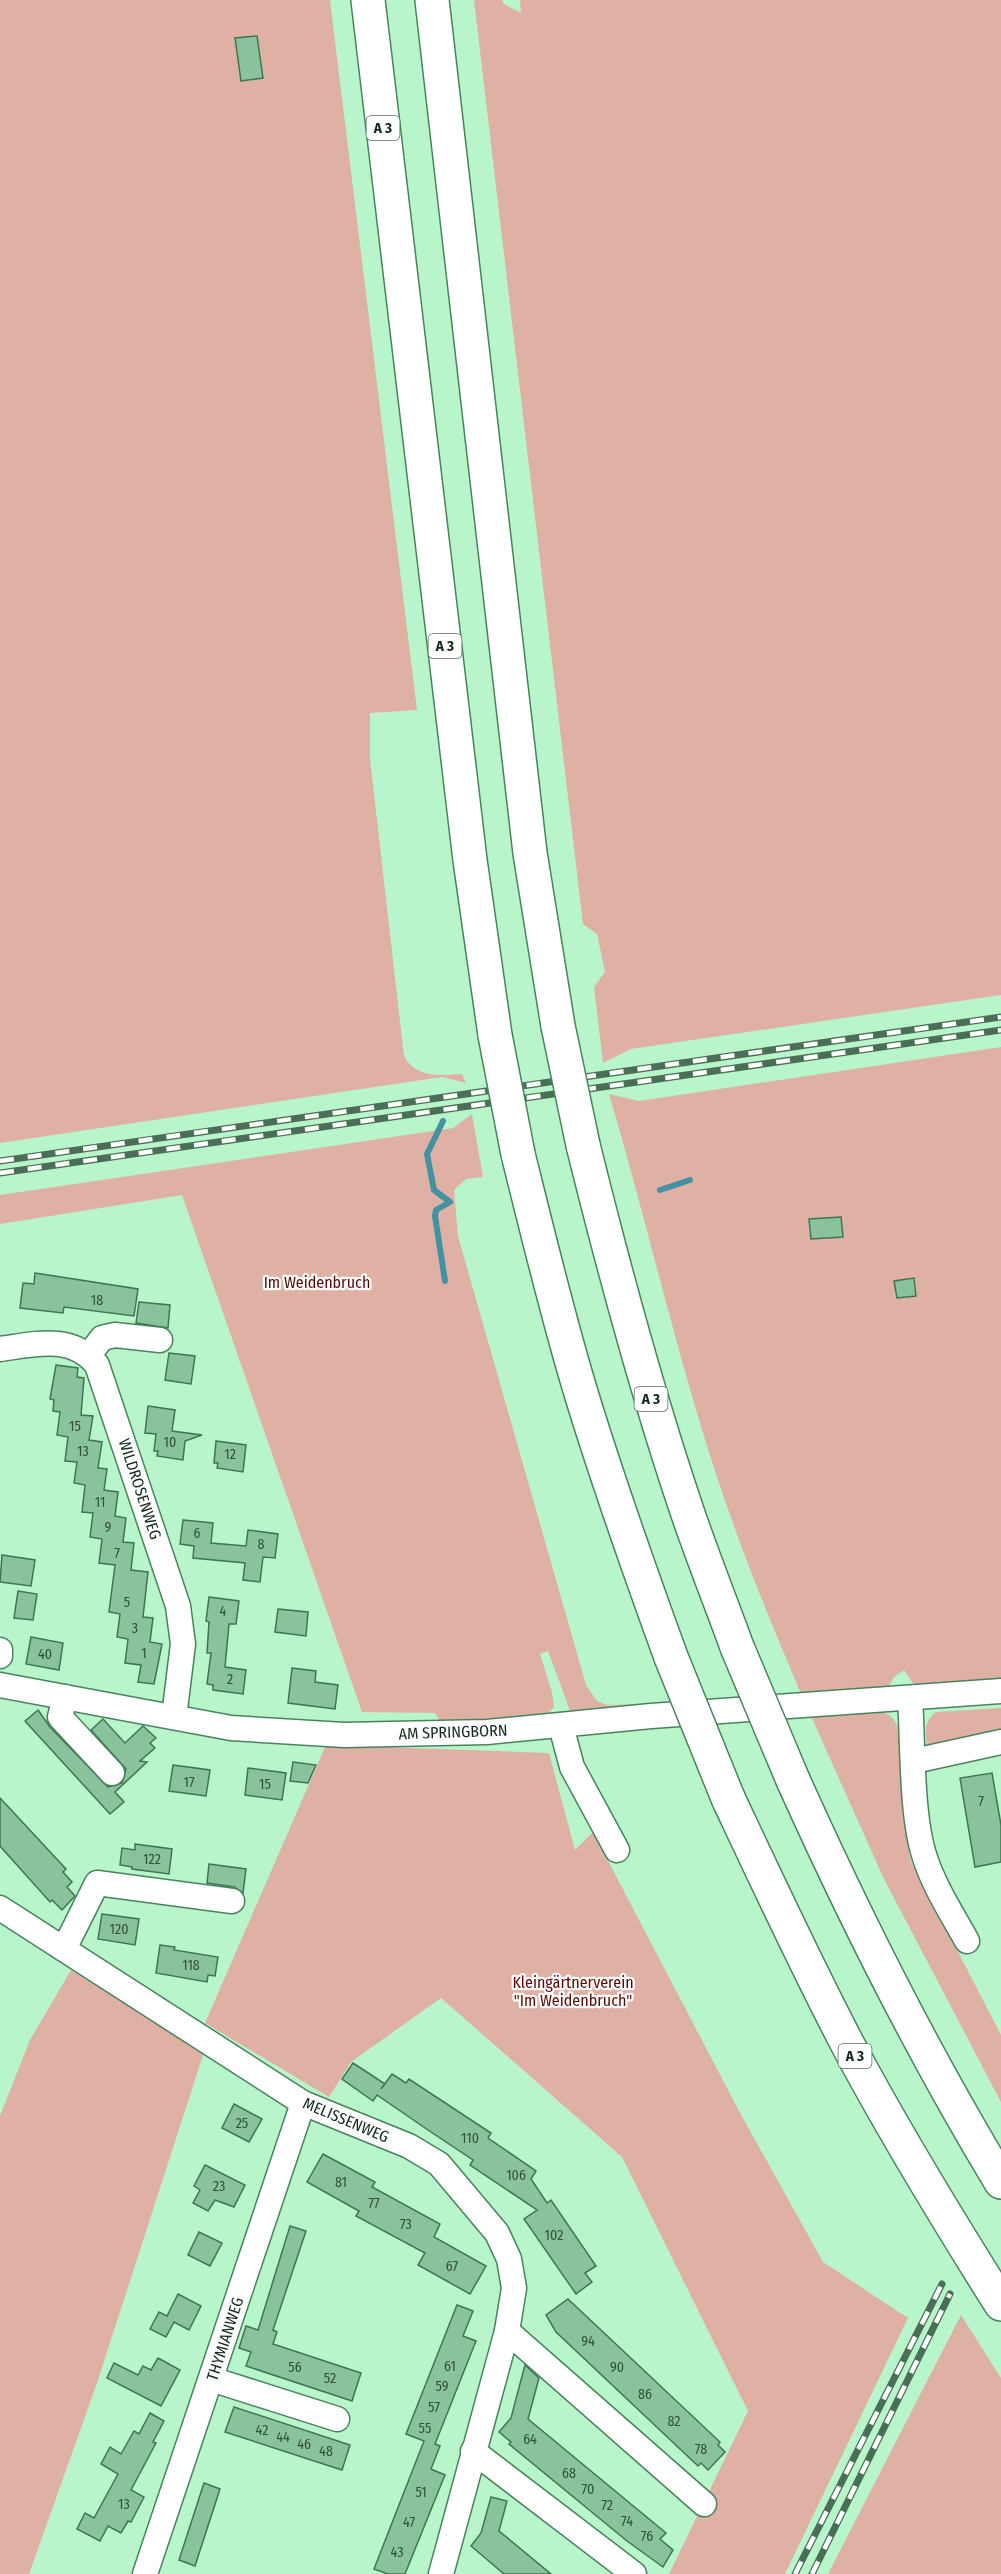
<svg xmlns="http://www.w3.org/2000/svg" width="1001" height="2574" font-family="'Fira Sans Condensed',sans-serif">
<rect width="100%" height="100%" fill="#b8f5ca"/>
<g fill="#dfb1a5">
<path d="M0 0H330L417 710 370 713V759L404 1056C417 1079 439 1075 462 1074L466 1083 442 1077 0 1143Z"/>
<polygon points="474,0 502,0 504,4 521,13 520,0 1001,0 1001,995 631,1049 603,1063 594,987 605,972 597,934 583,924"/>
<path d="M1001 1047V1679L915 1686 904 1670 894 1677 888 1688 802 1696C772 1625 742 1553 718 1480 676 1353 647 1222 609 1094L639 1101Z"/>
<polygon points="472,1114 483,1177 466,1179 454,1190 458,1236 586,1685 597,1701 607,1705 645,1704 648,1710 572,1716 548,1651 540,1654 552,1692 554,1707 543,1718 442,1725 435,1713 362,1712 182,1195 0,1224 0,1195 453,1128"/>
<path d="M1001 1708V1734L928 1751C926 1735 922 1722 936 1712Z"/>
<path d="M881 1711C892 1715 896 1721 900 1733L910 1859 1001 2035V2102L884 1879 811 1716Z"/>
<polygon points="326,1745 549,1753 575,1850 593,1832 739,2111 823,2262 908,2318 785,2574 669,2574 748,2411 622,2157 441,1998 351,2062 329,2097 205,2023"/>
<polygon points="71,1970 204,2052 96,2386 29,2574 0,2574 0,2116 30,2040"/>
<polygon points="961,2315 1001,2378 1001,2574 828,2574"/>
</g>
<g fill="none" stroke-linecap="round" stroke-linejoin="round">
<g stroke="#4392a3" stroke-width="6">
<polyline points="443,1121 427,1154 434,1190 450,1202 436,1210 435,1216 445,1281"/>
<polyline points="660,1190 690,1180"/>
</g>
</g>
<g fill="#89c29b" stroke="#3d7651" stroke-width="1.5">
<polygon points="257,36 263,78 241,81 235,38"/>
<polygon points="841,1217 843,1237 811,1239 809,1219"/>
<polygon points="35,1273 138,1289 134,1316 64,1307 63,1313 20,1308 23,1283 34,1284"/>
<polygon points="914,1278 916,1296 897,1298 894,1281"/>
<polygon points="139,1302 170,1305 168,1328 136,1323"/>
<polygon points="169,1353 195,1356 191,1384 165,1380"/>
<polygon points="56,1365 78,1368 77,1377 84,1378 81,1415 93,1416 89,1440 102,1442 98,1468 107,1469 104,1490 118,1492 115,1516 126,1518 123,1542 134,1543 131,1570 148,1572 143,1617 153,1618 150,1642 162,1644 154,1684 138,1682 141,1665 125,1663 128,1639 117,1637 120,1614 109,1612 115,1565 99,1563 102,1539 90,1537 93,1513 82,1512 85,1485 74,1483 77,1462 65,1461 68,1437 57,1435 60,1412 53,1411 54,1400 50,1399"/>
<polygon points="148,1406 175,1410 172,1431 202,1435 185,1441 183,1460 157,1456 158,1451 154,1451 156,1434 145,1433"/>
<polygon points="216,1441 246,1445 243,1472 217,1468 218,1463 214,1463"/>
<polygon points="183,1520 213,1523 211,1543 246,1546 248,1530 278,1534 275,1558 263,1557 260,1582 243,1580 245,1563 193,1558 194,1546 180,1544"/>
<polygon points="2,1555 35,1560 31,1586 0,1582"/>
<polygon points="18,1591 37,1594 33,1620 14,1618"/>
<polygon points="209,1597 239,1601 236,1624 229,1624 225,1667 246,1670 243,1694 213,1690 213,1685 207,1684 211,1653 207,1653 209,1622 206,1621"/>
<polygon points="278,1609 308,1612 306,1636 275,1632"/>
<polygon points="31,1637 63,1643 59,1670 26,1664"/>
<polygon points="292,1668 316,1671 315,1682 338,1685 335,1709 288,1703"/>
<polygon points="38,1710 50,1727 108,1787 122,1783 126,1769 91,1730 103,1719 125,1743 143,1726 156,1738 150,1743 155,1748 140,1761 147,1762 115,1792 124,1802 110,1814 25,1721"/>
<polygon points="293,1762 316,1765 308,1783 290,1781"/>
<polygon points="173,1765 210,1770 206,1796 169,1791"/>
<polygon points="248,1768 286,1773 282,1800 245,1795"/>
<polygon points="992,1773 1001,1825 1001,1862 975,1867 960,1778"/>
<polygon points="0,1798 66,1869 63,1872 72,1882 67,1887 75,1896 62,1910 52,1900 50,1902 0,1846"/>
<polygon points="135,1844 172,1849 169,1874 132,1869 132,1867 120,1865 122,1848 135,1850"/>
<polygon points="209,1864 246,1869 243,1893 234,1887 207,1883"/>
<polygon points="102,1914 139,1919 135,1945 98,1939"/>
<polygon points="160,1945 175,1947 174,1950 218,1957 215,1976 208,1975 207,1982 156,1973"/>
<polygon points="353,2063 385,2084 381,2089 392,2074 406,2083 409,2079 491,2133 488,2138 536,2171 531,2179 547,2203 551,2200 596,2266 585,2273 592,2282 576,2294 524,2219 537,2210 470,2165 473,2160 425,2128 377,2095 373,2101 342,2079"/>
<polygon points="234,2104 262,2119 249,2142 222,2128"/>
<polygon points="323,2154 375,2182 372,2187 440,2224 434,2237 486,2266 470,2294 418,2265 425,2253 356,2216 359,2211 307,2182"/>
<polygon points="205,2165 245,2185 234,2207 215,2200 208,2211 193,2203 200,2190 194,2186"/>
<polygon points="290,2226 306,2231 273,2330 277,2332 273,2344 361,2373 352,2401 246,2366 251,2352 239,2348 246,2326 258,2330"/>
<polygon points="199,2232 222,2243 210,2266 188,2255"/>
<polygon points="178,2294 201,2306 189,2330 174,2322 166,2337 150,2329 159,2312 167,2316"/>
<polygon points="568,2299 720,2442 718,2445 725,2452 708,2470 701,2463 698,2466 556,2332 546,2315"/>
<polygon points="457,2305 473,2311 463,2336 476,2341 435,2444 440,2446 431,2469 445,2475 405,2574 388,2574 374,2569 424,2441 406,2434"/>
<polygon points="158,2358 180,2370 161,2406 107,2378 114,2363 138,2375 143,2366 151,2370"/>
<polygon points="525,2365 539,2378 528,2419 666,2533 660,2539 673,2550 663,2567 627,2541 509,2444 511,2442 499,2432 511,2418"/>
<polygon points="234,2407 350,2445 342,2470 225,2432"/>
<polygon points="150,2413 164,2421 153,2442 156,2443 131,2490 144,2497 131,2522 128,2521 121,2533 108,2526 100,2541 77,2529 85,2513 94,2518 118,2474 101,2464 110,2447 121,2454 134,2431 139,2434"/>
<polygon points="204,2483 220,2489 195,2566 179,2560"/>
<polygon points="491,2497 507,2501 499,2531 551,2574 504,2574 471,2546 481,2533"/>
</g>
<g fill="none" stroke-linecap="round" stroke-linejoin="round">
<g stroke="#49835d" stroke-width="27">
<g id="minor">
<path d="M0 1349C35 1344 72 1334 97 1365L178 1606 183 1644 174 1717"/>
<polyline points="89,1355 102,1338 115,1335 160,1340"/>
<polyline points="0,1650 0,1656"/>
<polyline points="0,1685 231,1728 344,1735 487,1732 651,1716 1001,1691"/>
<polyline points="65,1697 60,1717 112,1773"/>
<path d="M910 1698C913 1743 911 1817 925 1858 935 1888 952 1914 967 1941"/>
<polyline points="561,1726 572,1767 617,1850"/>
<polyline points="914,1761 1001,1742"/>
<polyline points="0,1908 303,2103 409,2146 439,2164 497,2233 509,2259 514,2288 507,2331 441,2574"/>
<polyline points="64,1949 97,1883 232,1901"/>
<polyline points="507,2331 704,2504"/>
<polyline points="211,2379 337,2419"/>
<polyline points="473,2451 634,2574"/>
<polyline points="145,2574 303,2103"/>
</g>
</g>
<g stroke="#49835d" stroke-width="36">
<g id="highway">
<polyline points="368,0 470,860 495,1035"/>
<polyline points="432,0 530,853 558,1026"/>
<path d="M583 1145C613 1266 645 1386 685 1505 701 1553 720 1600 737 1647"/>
<path d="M518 1154C538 1234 557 1314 581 1393 608 1482 639 1569 671 1657"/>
<path d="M793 1780C855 1918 923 2053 1001 2182"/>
<path d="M728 1798C767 1881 806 1965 849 2047 896 2135 948 2220 1001 2304"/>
</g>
</g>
<use href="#minor" stroke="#fff" stroke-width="24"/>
<use href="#highway" stroke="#fff" stroke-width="33"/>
<g stroke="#4a6f56" stroke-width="7">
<g id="rail">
<polyline points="0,1161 1001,1017"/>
<polyline points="0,1173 1001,1030"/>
<polyline points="795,2574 942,2284"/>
<polyline points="812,2574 950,2294"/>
</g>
</g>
<use href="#rail" stroke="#fff" stroke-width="4.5" stroke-dasharray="14" stroke-linecap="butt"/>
<g stroke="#49835d" stroke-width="36" stroke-linecap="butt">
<g id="highway-bridge">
<polyline points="558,1026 583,1145"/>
<polyline points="495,1035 518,1154"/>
<polyline points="737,1647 793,1780"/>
<polyline points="671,1657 728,1798"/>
</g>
</g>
<use href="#highway-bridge" stroke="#fff" stroke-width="33"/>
</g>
<g text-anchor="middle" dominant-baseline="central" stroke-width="4.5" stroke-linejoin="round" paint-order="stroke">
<g font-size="14" fill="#30513c">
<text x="97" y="1300">18</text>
<text x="75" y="1426">15</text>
<text x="170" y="1442">10</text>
<text x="83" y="1451">13</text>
<text x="230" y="1454">12</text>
<text x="100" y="1502">11</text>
<text x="108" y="1527">9</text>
<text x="197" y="1533">6</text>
<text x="261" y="1544">8</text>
<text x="117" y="1553">7</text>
<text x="127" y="1602">5</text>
<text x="223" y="1611">4</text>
<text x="135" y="1628">3</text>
<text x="144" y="1653">1</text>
<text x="45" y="1654">40</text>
<text x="230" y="1679">2</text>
<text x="189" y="1782">17</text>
<text x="265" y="1784">15</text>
<text x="981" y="1801">7</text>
<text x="152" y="1859">122</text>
<text x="119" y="1929">120</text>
<text x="191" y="1965">118</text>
<text x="242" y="2123">25</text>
<text x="470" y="2138">110</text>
<text x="516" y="2175">106</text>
<text x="341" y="2182">81</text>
<text x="219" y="2186">23</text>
<text x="374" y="2203">77</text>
<text x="406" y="2224">73</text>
<text x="554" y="2235">102</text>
<text x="452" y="2266">67</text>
<text x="588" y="2341">94</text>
<text x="450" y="2366">61</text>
<text x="295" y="2367">56</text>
<text x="617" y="2367">90</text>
<text x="330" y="2378">52</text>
<text x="442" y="2386">59</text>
<text x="645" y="2394">86</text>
<text x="434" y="2407">57</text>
<text x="674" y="2421">82</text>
<text x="425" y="2428">55</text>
<text x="262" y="2430">42</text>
<text x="283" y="2437">44</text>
<text x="530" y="2439">64</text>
<text x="304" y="2444">46</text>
<text x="701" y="2449">78</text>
<text x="326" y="2451">48</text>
<text x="569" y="2473">68</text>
<text x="588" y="2489">70</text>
<text x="421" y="2492">51</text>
<text x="124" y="2504">13</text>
<text x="607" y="2505">72</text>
<text x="627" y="2521">74</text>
<text x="409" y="2522">47</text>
<text x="647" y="2536">76</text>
<text x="397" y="2552">43</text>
</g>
<g fill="#fff" stroke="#5a6b60" stroke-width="1.5">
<rect x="366.5" y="116" width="33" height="24" rx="4.5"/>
<rect x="428.5" y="634" width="33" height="24" rx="4.5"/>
<rect x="634.5" y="1387" width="33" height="24" rx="4.5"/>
<rect x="838.5" y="2044" width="33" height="24" rx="4.5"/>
</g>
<g font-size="15" font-weight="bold" fill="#132b1c">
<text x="383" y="128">A 3</text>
<text x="445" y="646">A 3</text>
<text x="651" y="1399">A 3</text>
<text x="855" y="2056">A 3</text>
</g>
<g font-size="16" fill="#570a00" stroke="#fff">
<text x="317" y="1282">Im Weidenbruch</text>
<text x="573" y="1982">Kleingärtnerverein<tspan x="573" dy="18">"Im Weidenbruch"</tspan></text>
</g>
<g font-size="16" fill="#132b1c" stroke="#fff">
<text transform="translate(140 1489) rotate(72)">WILDROSENWEG</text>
<text transform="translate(453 1732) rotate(-2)">AM SPRINGBORN</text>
<text transform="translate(346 2120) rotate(23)">MELISSENWEG</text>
<text transform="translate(225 2339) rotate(-72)">THYMIANWEG</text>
</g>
</g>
</svg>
